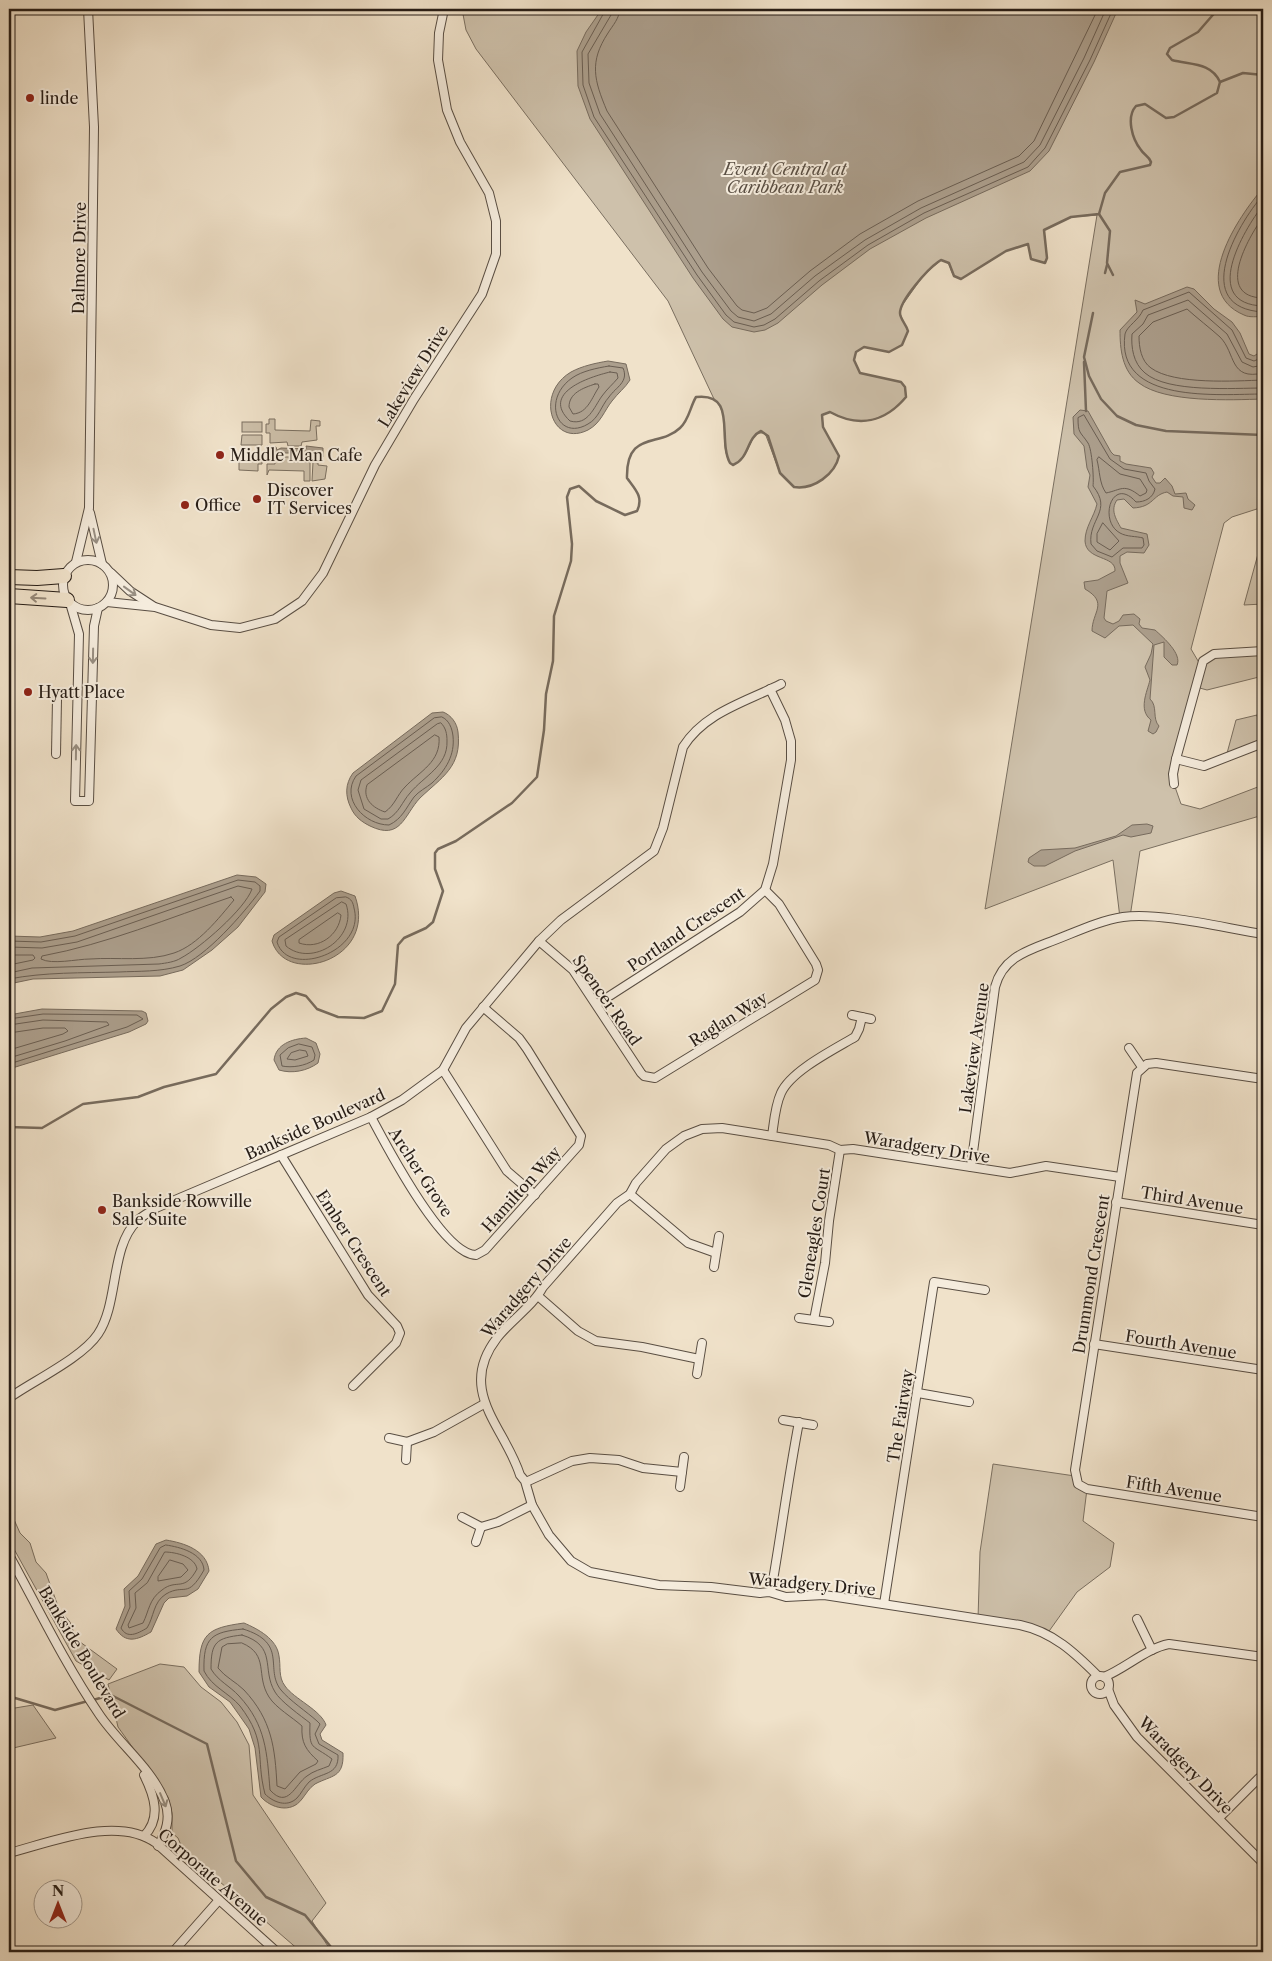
<svg xmlns="http://www.w3.org/2000/svg" width="1272" height="1961" font-family="'Libre Caslon Text',serif">
<rect width="100%" height="100%" fill="#f0e2ca"/>
<filter id="stains"><feTurbulence type="fractalNoise" baseFrequency=".004" numOctaves="4"/><feColorMatrix values="0 0 0 0 .2 0 0 0 0 .09 0 0 0 0 .02 0 0 0 .5 -.17"/></filter>
<radialGradient id="worn" r=".72"><stop offset=".6" stop-color="#630" stop-opacity="0"/><stop offset="1" stop-color="#630" stop-opacity=".3"/></radialGradient>
<g fill="#cec1ab" stroke="#7a6f60">
<path d="M462 9H1263V507L1232 517 1224 523 1191 649 1201 666 1205 659 1263 651V676L1207 690 1196 687 1176 759 1174 784 1181 804 1200 809 1263 785V815L1140 851 1130 917 1120 918 1113 860 985 909 1097 215 1071 217 1044 230 1047 258 1045 263 1031 259 1028 244 1006 251 961 279 954 276C949 269 952 262 941 260L923 276 901 307 900 314 908 331 902 345 889 352 864 347 856 352 854 360 860 373 901 382 905 387 906 397C885 422 859 428 830 412L822 415 823 427 839 456C835 474 814 490 794 487L780 473 765 433H757C748 443 748 459 733 465L730 463C718 442 732 415 714 399L668 301 476 49 466 30Z"/>
<polygon points="269,419 275,419 275,430 310,431 311,420 320,421 320,426 316,426 317,440 302,442 301,446 288,446 287,442 270,443 270,433 266,433 266,424 269,424"/>
<rect x="242" y="422" width="20" height="10"/>
<polygon points="242,435 262,435 262,445 241,445"/>
<polygon points="239,453 259,454 259,457 262,457 262,464 258,464 258,471 239,470"/>
<polygon points="275,457 290,457 291,462 310,462 310,481 304,481 304,471 269,470 267,475 267,464 275,464"/>
<polygon points="313,462 318,463 318,465 327,466 325,479 312,481"/>
<polygon points="1263,550 1263,604 1244,605 1258,554"/>
<polygon points="1257,715 1263,743 1226,757 1236,720"/>
<polygon points="993,1464 1075,1476 1087,1489 1083,1521 1114,1543 1110,1567 1077,1592 1047,1634 978,1619 980,1552"/>
<polygon points="9,1492 12,1515 20,1533 30,1543 36,1562 46,1573 59,1609 70,1622 76,1639 117,1669 109,1680 76,1661 9,1540"/>
<polygon points="160,1664 184,1667 201,1687 221,1702 237,1722 249,1745 253,1795 326,1903 312,1921 329,1948 338,1952 305,1952 301,1949 300,1951 183,1850 178,1838 172,1833 172,1813 168,1797 118,1727 108,1684"/>
<polygon points="33,1705 56,1738 9,1749 9,1709"/>
</g>
<g fill="#ac9f8d" stroke="#776b5d">
<polygon points="602,9 1118,9 1094,62 1049,151 1030,171 926,218 870,249 822,285 778,323 765,330 754,332 732,327 723,319 693,278 590,119 578,86 577,51 586,32"/>
<path d="M1263 188V317C1257 316 1250 318 1244 315 1187 291 1239 216 1263 188Z"/>
<path d="M1187 287 1194 289 1214 309 1232 322 1240 333 1249 354 1254 356 1263 350V399C1231 400 1165 403 1139 383 1122 371 1120 349 1120 330L1137 312 1135 300 1145 304Z"/>
<path d="M608 361 626 364 630 380C625 388 618 393 612 401 604 411 601 423 588 430 552 448 534 394 571 372 582 366 596 363 608 361Z"/>
<path d="M1080 410 1088 411 1111 452 1114 455 1120 456V461L1126 464 1151 468 1154 473 1152 477 1156 483H1160L1165 478 1172 486 1175 494 1186 493 1188 499 1195 505 1192 510 1184 508 1183 497 1173 496 1167 492C1152 495 1154 507 1133 508L1124 499 1117 500C1110 510 1116 519 1121 528L1147 534 1149 545 1144 553 1127 552 1120 556V563L1128 583 1107 591 1104 618 1106 621 1113 624 1119 621 1123 615 1134 614 1140 619 1139 624 1142 628 1155 630C1164 638 1182 654 1177 665H1172L1164 657V642L1154 645 1150 699C1158 706 1152 719 1159 726L1156 732 1153 734 1148 731 1151 720C1138 710 1147 692 1150 680L1145 667 1151 654 1153 644 1133 625 1119 626 1105 638 1092 631C1092 612 1109 603 1085 589L1084 582 1098 580 1115 571C1116 555 1086 561 1085 541 1085 527 1094 517 1097 504L1088 487 1090 475 1087 468 1084 446 1074 434 1073 417Z"/>
<polygon points="267,446 276,447 277,450 281,448 306,449 306,446 323,448 323,457 303,454 303,457 296,456 296,453 267,453"/>
<path d="M443 712C451 715 457 723 458 732 462 767 442 777 420 798 404 815 401 841 370 826 362 822 355 817 351 808 345 796 345 784 353 773L432 713Z"/>
<polygon points="1147,824 1153,826 1151,833 1131,837 1123,835 1075,851 1045,866 1034,866 1028,862 1029,858 1041,850 1075,848 1116,836 1132,825"/>
<polygon points="237,875 256,877 266,884 265,892 238,927 212,950 183,970 160,976 33,979 9,984 9,936 40,937 73,931"/>
<path d="M341 891 355 896C378 961 285 987 272 941L274 935 334 893Z"/>
<polygon points="42,1009 142,1011 146,1013 148,1021 146,1024 129,1032 9,1069 9,1015"/>
<path d="M306 1038 316 1043 320 1054 318 1063C307 1071 292 1074 279 1070L274 1060C276 1044 292 1039 306 1038Z"/>
<path d="M166 1540C184 1543 207 1550 209 1571L198 1589 187 1596 169 1598 164 1603 151 1632C137 1640 126 1644 116 1629L125 1606 124 1589 138 1576 156 1544Z"/>
<path d="M244 1623C258 1629 277 1639 279 1656 281 1666 278 1677 285 1686 294 1699 321 1710 326 1725L320 1734 322 1740 343 1753C344 1778 332 1775 315 1784 309 1788 306 1794 302 1799 291 1814 271 1808 261 1797L255 1748 249 1729 230 1702 209 1687 199 1672C199 1633 208 1628 244 1623Z"/>
</g>
<g fill="none" stroke-linecap="round" stroke-linejoin="round">
<g stroke="#6a5e52" stroke-width="1">
<polyline points="606,9 582,52 583,85 594,117 697,275 726,315 734,322 754,327 764,325 775,319 819,281 868,245 924,213 1028,167 1045,148 1090,60 1113,9"/>
<polyline points="612,9 611,15 588,54 589,83 600,114 702,272 731,311 738,317 754,321 771,314 815,276 865,240 921,208 1024,162 1040,145 1084,58 1106,9"/>
<path d="M620 9C619 19 613 25 608 33 589 62 594 80 607 111L708 268 737 306 742 310 754 313 767 308 810 271 860 234 918 201 1019 156 1034 141 1098 9"/>
<path d="M1263 195C1236 226 1190 308 1263 312"/>
<path d="M1263 205C1243 231 1200 304 1263 306"/>
<path d="M1263 217C1248 238 1214 297 1263 298"/>
<path d="M1263 357 1254 361 1246 358 1232 330 1189 292 1143 310C1139 320 1127 326 1125 334 1115 405 1220 394 1263 394"/>
<path d="M1263 365 1253 367 1242 362 1227 334 1188 300 1148 315 1143 324 1132 334C1131 347 1133 363 1145 373 1168 393 1234 388 1263 388"/>
<path d="M609 366 623 368C629 382 616 387 609 397 601 406 599 418 588 424 558 442 541 400 572 378 582 371 597 368 609 366Z"/>
<path d="M610 372 617 373 618 378C613 384 607 389 602 396 594 407 588 426 570 421 540 393 589 377 610 372Z"/>
<path d="M1263 373C1229 381 1236 353 1220 337 1210 328 1197 318 1187 309L1153 322 1139 336C1139 347 1141 361 1151 368 1174 385 1235 381 1263 380"/>
<path d="M595 384H598L599 387C592 397 588 413 573 414L569 407C569 393 583 388 595 384Z"/>
<path d="M1084 415 1110 459 1124 469 1146 473 1149 481 1155 489C1153 498 1145 502 1136 502 1112 475 1098 521 1120 533 1127 537 1136 536 1143 538L1144 545 1142 548H1123L1112 557 1097 551 1091 544C1088 519 1113 511 1093 486 1094 479 1092 449 1088 443 1080 431 1078 434 1078 418Z"/>
<path d="M1099 457 1120 474 1140 479 1147 490 1146 493 1140 496C1124 483 1121 490 1106 493 1099 483 1100 471 1097 460Z"/>
<polygon points="1103,523 1119,541 1110,550 1097,542 1097,534"/>
<path d="M442 717C449 720 452 728 453 736 455 755 446 770 432 783 426 788 419 791 414 797 406 808 402 819 389 825 365 825 340 799 356 776L434 718Z"/>
<path d="M441 723C446 728 447 734 447 741 448 766 424 776 410 793 402 802 399 813 388 819H381L364 809 358 790 361 780 437 724Z"/>
<path d="M435 735 439 737C441 762 420 771 405 787 397 795 395 805 385 812 373 808 362 799 367 785Z"/>
<path d="M231 897 234 900C219 918 198 945 174 953 148 962 117 957 90 959 77 959 52 965 41 959L42 956C107 944 169 918 231 897Z"/>
<path d="M346 897C352 899 353 903 354 908 366 952 288 979 277 942L279 937 336 898Z"/>
<path d="M342 902 346 904C358 938 312 968 286 946L285 940Z"/>
<path d="M338 913 341 915C339 935 319 950 299 943V940Z"/>
<path d="M9 941 41 942 75 936 238 880 255 882 260 886V891C244 913 205 958 180 966 160 972 139 971 119 972 82 973 45 972 9 979"/>
<path d="M9 947 42 948 77 942 238 886 252 889C245 909 200 948 181 958 175 962 166 963 159 964L32 968 9 973"/>
<polyline points="9,955 33,955 35,958 33,960 9,965"/>
<polyline points="9,1019 43,1014 137,1015 143,1019 127,1027 9,1064"/>
<polyline points="9,1025 43,1020 107,1022 109,1025 65,1041 9,1058"/>
<polyline points="9,1033 43,1028 65,1028 68,1031 63,1034 9,1050"/>
<path d="M299 1044 312 1047 315 1055 314 1060C305 1066 292 1068 282 1066L280 1055 288 1048Z"/>
<polygon points="300,1050 306,1051 308,1056 295,1060 287,1059 291,1053"/>
<path d="M166 1545C180 1547 203 1553 204 1570 187 1600 185 1583 166 1594 153 1602 154 1617 147 1628 137 1634 127 1639 121 1628L130 1607 129 1591 142 1579 160 1548Z"/>
<path d="M165 1552C176 1552 195 1557 197 1569 184 1593 177 1578 162 1590 149 1599 149 1611 143 1623L129 1628 128 1625 136 1608 135 1593 147 1583Z"/>
<polygon points="170,1560 183,1564 188,1570 181,1577 158,1581 158,1577"/>
<path d="M243 1629C289 1643 264 1669 281 1690 289 1700 307 1712 317 1721L320 1724 315 1734 319 1744 338 1755C339 1776 321 1772 309 1782 304 1787 301 1794 297 1798 287 1808 273 1802 265 1794 255 1756 268 1743 240 1706 229 1693 212 1687 204 1671 203 1637 212 1632 243 1629Z"/>
<path d="M242 1635C278 1646 261 1669 275 1692 280 1701 301 1716 310 1723 309 1751 312 1744 332 1759L329 1766C322 1769 313 1771 307 1776 295 1784 288 1810 270 1790 267 1753 266 1725 239 1696 230 1686 218 1681 211 1669 211 1642 216 1638 242 1635Z"/>
<path d="M242 1643C270 1655 255 1675 269 1697 276 1708 292 1717 302 1726 301 1743 306 1750 318 1761L316 1764 300 1772 285 1789 277 1786C275 1748 272 1720 244 1690 236 1682 225 1677 218 1668L222 1647 227 1644Z"/>
</g>
<g stroke="#776b5d" stroke-width="2.5">
<polyline points="1220,82 1243,73 1263,75"/>
<polyline points="1099,214 1110,231 1107,263 1113,275"/>
<polyline points="1105,273 1107,265"/>
<polyline points="1093,313 1084,357 1089,376 1101,399 1117,416 1136,425 1166,431 1263,435"/>
<polyline points="1084,362 1086,411"/>
<path d="M9 1127 42 1128 83 1104 138 1097 164 1087 216 1074 271 1009 286 997 296 993 306 996 317 1009 338 1017 364 1018 382 1011 395 984 398 945 404 938 426 928 433 922 443 891 435 869V853L438 849 456 841 512 803 537 777 544 730 546 694 553 661 554 616 571 561 572 544 567 497 570 489 579 486 596 501 625 515 637 511C644 497 635 489 627 478 626 430 659 448 680 428 689 420 690 407 696 397 738 392 717 439 730 463L733 465C750 458 746 438 761 431L768 436 780 473 794 487C814 490 835 474 839 456L823 427 822 415 830 412C859 428 885 422 906 397L905 387 901 382 860 373 854 360 856 352 864 347 889 352 902 345 908 331C906 324 900 319 900 313 900 300 928 269 938 262L941 260 949 263 954 276 961 279 1006 251 1028 244 1031 259 1045 263 1047 258 1044 230 1071 217 1099 214 1105 193 1120 172 1150 165 1151 162C1149 156 1144 155 1141 150 1132 139 1126 117 1136 106L1145 104 1166 118 1174 117 1217 93 1220 82C1211 62 1190 65 1172 60L1167 54 1170 48 1198 32 1218 9"/>
<polyline points="9,1700 15,1698 55,1710 88,1701"/>
<polyline points="93,1700 111,1695 207,1744 236,1861 266,1897 305,1915 335,1952"/>
</g>
<g stroke="#594e43" stroke-width="10">
<g id="street">
<polyline points="90,513 102,564"/>
<circle cx="88" cy="585" r="25"/>
<polyline points="76,562 89,508 94,127 88,9"/>
<polyline points="111,573 130,591 153,606"/>
<polyline points="107,602 155,607 211,625 240,628 275,619 302,601 323,573 375,465 414,399 482,294 496,254 496,221 489,193 460,142 447,110 438,60 439,33 444,9"/>
<polyline points="70,603 79,634 75,801 89,801 94,626 98,608"/>
<polyline points="56,754 57,699"/>
<polyline points="1176,759 1204,766 1263,743"/>
<polyline points="1174,784 1173,774 1176,759 1203,661 1214,654 1263,651"/>
<polyline points="539,941 573,970 641,1073 644,1076 655,1078 815,980 818,970 816,964 779,904 765,890"/>
<polyline points="597,1004 740,912 765,890 773,864 791,760 791,741 785,720 770,689"/>
<polyline points="852,1015 871,1019"/>
<polyline points="1129,1048 1142,1067"/>
<polyline points="443,1070 507,1171 535,1195"/>
<polyline points="1263,1079 1156,1063 1147,1064 1137,1073 1075,1470 1078,1484 1087,1489 1263,1517"/>
<path d="M371 1117C386 1145 443 1255 476 1255L485 1250 579 1145 581 1136 527 1049 519 1038 483 1007"/>
<path d="M772 1136C774 1122 775 1106 781 1093 791 1071 833 1050 855 1037L859 1029 862 1017"/>
<polyline points="281,1155 368,1295 397,1326 400,1333 396,1343 353,1386"/>
<path d="M971 1167 995 987C1002 960 1023 952 1047 943 1072 934 1097 921 1123 917 1161 912 1224 928 1263 934"/>
<polyline points="630,1194 688,1243 716,1253"/>
<polyline points="1116,1202 1263,1225"/>
<polyline points="714,1267 719,1236"/>
<polyline points="538,1296 578,1331 596,1341 642,1347 699,1359"/>
<polyline points="799,1318 829,1322"/>
<polyline points="814,1320 825,1263 829,1221 840,1150"/>
<polyline points="1094,1344 1263,1370"/>
<polyline points="697,1374 702,1343"/>
<polyline points="918,1393 969,1402"/>
<path d="M9 1398C33 1381 82 1358 98 1334 119 1303 110 1247 137 1221 142 1216 150 1212 156 1208L371 1117 402 1100 443 1070 466 1028 539 941 561 920 654 851 663 828 683 747C705 712 746 702 781 684"/>
<polyline points="783,1420 813,1425"/>
<polyline points="389,1438 407,1442 406,1460"/>
<polyline points="407,1442 434,1432 484,1404"/>
<polyline points="526,1482 572,1461 590,1458 619,1460 643,1468 682,1472"/>
<polyline points="680,1487 684,1457"/>
<polyline points="462,1517 481,1527 476,1542"/>
<polyline points="481,1527 498,1522 532,1505"/>
<path d="M9 1555C38 1608 65 1664 99 1714 119 1744 152 1768 165 1802 171 1818 166 1832 158 1846"/>
<path d="M771 1592C781 1535 788 1479 799 1422"/>
<polyline points="884,1604 934,1282 985,1290"/>
<polyline points="1137,1619 1152,1650"/>
<path d="M1098 1676C1075 1653 1053 1632 1020 1625L824 1595 786 1597 769 1592 760 1593 711 1587 659 1585 590 1572 571 1561 549 1535 532 1505 525 1481 520 1475C505 1427 456 1391 497 1338 511 1320 533 1306 543 1287L617 1203 630 1194 636 1183 666 1149 684 1136 702 1129 722 1128 829 1145 840 1150 853 1149 1010 1173 1046 1166 1120 1177"/>
<circle cx="1100" cy="1685" r="9"/>
<path d="M1104 1677C1126 1668 1147 1648 1169 1644L1263 1657"/>
<polyline points="1108,1689 1114,1705 1137,1737 1263,1863"/>
<polyline points="1219,1818 1259,1778"/>
<path d="M144 1836C162 1818 154 1795 144 1775"/>
<path d="M9 1853C52 1842 117 1815 156 1843L277 1952"/>
<polyline points="173,1952 219,1900"/>
</g>
</g>
<g stroke="#271d16" stroke-width="16">
<g id="highway">
<polyline points="9,577 37,578 64,576"/>
<polyline points="9,596 67,600"/>
</g>
</g>
<use href="#street" stroke="#f5ecdd" stroke-width="8"/>
<use href="#highway" stroke="#f0e2ca" stroke-width="14"/>
</g>
<defs><path id="oneway-shaft" d="M-6 0H5M1.5-3L5.5 0L1.5 3" fill="none" stroke-width="1.6" stroke-linecap="round" stroke-linejoin="round" transform="scale(1.25)"/></defs>
<g stroke="#988f83">
<use href="#oneway-shaft" transform="translate(95 536) rotate(78)"/>
<use href="#oneway-shaft" transform="translate(130 591) rotate(36)"/>
<use href="#oneway-shaft" transform="translate(93 656) rotate(91)"/>
<use href="#oneway-shaft" transform="translate(76 752) rotate(-89)"/>
<use href="#oneway-shaft" transform="translate(163 1800) rotate(67)"/>
</g>
<use stroke="#968979" href="#oneway-shaft" transform="translate(38 598) rotate(-177)"/>
<g fill="#8f2418" stroke="#f5ecdd" stroke-width="2">
<circle cx="30" cy="98" r="5"/>
<circle cx="220" cy="455" r="5"/>
<circle cx="257" cy="499" r="5"/>
<circle cx="185" cy="505" r="5"/>
<circle cx="28" cy="692" r="5"/>
<circle cx="102" cy="1210" r="5"/>
</g>
<g text-anchor="middle" dominant-baseline="central" stroke-width="4" stroke-linejoin="round" paint-order="stroke">
<g font-size="16" fill="#271d16" stroke="#f5ecdd" text-anchor="start">
<text x="40" y="98">linde</text>
<text x="230" y="455">Middle Man Cafe</text>
<text x="267" y="490">Discover<tspan x="267" dy="18">IT Services</tspan></text>
<text x="195" y="505">Office</text>
<text x="38" y="692">Hyatt Place</text>
<text x="112" y="1201">Bankside Rowville<tspan x="112" dy="18">Sale Suite</tspan></text>
</g>
<g font-size="16" font-style="italic" fill="#594e43" stroke="#f5ecdd">
<text x="785" y="169">Event Central at<tspan x="785" dy="18">Caribbean Park</tspan></text>
</g>
<g font-size="16" fill="#271d16" stroke="#f5ecdd">
<text transform="translate(79 258) rotate(-89)">Dalmore Drive</text>
<text transform="translate(413 376) rotate(-58)">Lakeview Drive</text>
<text transform="translate(686 929) rotate(-34)">Portland Crescent</text>
<text transform="translate(607 1000) rotate(55)">Spencer Road</text>
<text transform="translate(728 1019) rotate(-32)">Raglan Way</text>
<text transform="translate(974 1048) rotate(-82)">Lakeview Avenue</text>
<text transform="translate(315 1124) rotate(-24)">Bankside Boulevard</text>
<text transform="translate(927 1147) rotate(9)">Waradgery Drive</text>
<text transform="translate(421 1172) rotate(57)">Archer Grove</text>
<text transform="translate(521 1189) rotate(-48)">Hamilton Way</text>
<text transform="translate(1192 1200) rotate(9)">Third Avenue</text>
<text transform="translate(814 1233) rotate(-81)">Gleneagles Court</text>
<text transform="translate(354 1243) rotate(57)">Ember Crescent</text>
<text transform="translate(1091 1274) rotate(-81)">Drummond Crescent</text>
<text transform="translate(526 1287) rotate(-49)">Waradgery Drive</text>
<text transform="translate(1181 1344) rotate(9)">Fourth Avenue</text>
<text transform="translate(900 1416) rotate(-81)">The Fairway</text>
<text transform="translate(1174 1489) rotate(9)">Fifth Avenue</text>
<text transform="translate(812 1584) rotate(5)">Waradgery Drive</text>
<text transform="translate(82 1652) rotate(59)">Bankside Boulevard</text>
<text transform="translate(1186 1765) rotate(46)">Waradgery Drive</text>
<text transform="translate(213 1877) rotate(41)">Corporate Avenue</text>
</g>
</g>
<rect width="1272" height="1961" fill="none" stroke="#f0e2ca" stroke-width="30"/>
<rect x="10" y="10" width="1252" height="1941" fill="none" stroke="#271d16" stroke-width="2.5"/>
<rect x="15" y="15" width="1242" height="1931" fill="none" stroke="#271d16"/>
<g transform="translate(58 1904)"><circle r="24" fill="#f5ecdd" stroke="#a3998d"/>
<path d="M0-4L9 19L0 12L-9 19Z" fill="#8f2418"/>
<text y="-8" font-size="14" font-weight="bold" text-anchor="middle" fill="#271d16">N</text>
</g>
<rect width="100%" height="100%" filter="url(#stains)"/>
<rect width="100%" height="100%" fill="url(#worn)"/>
</svg>
